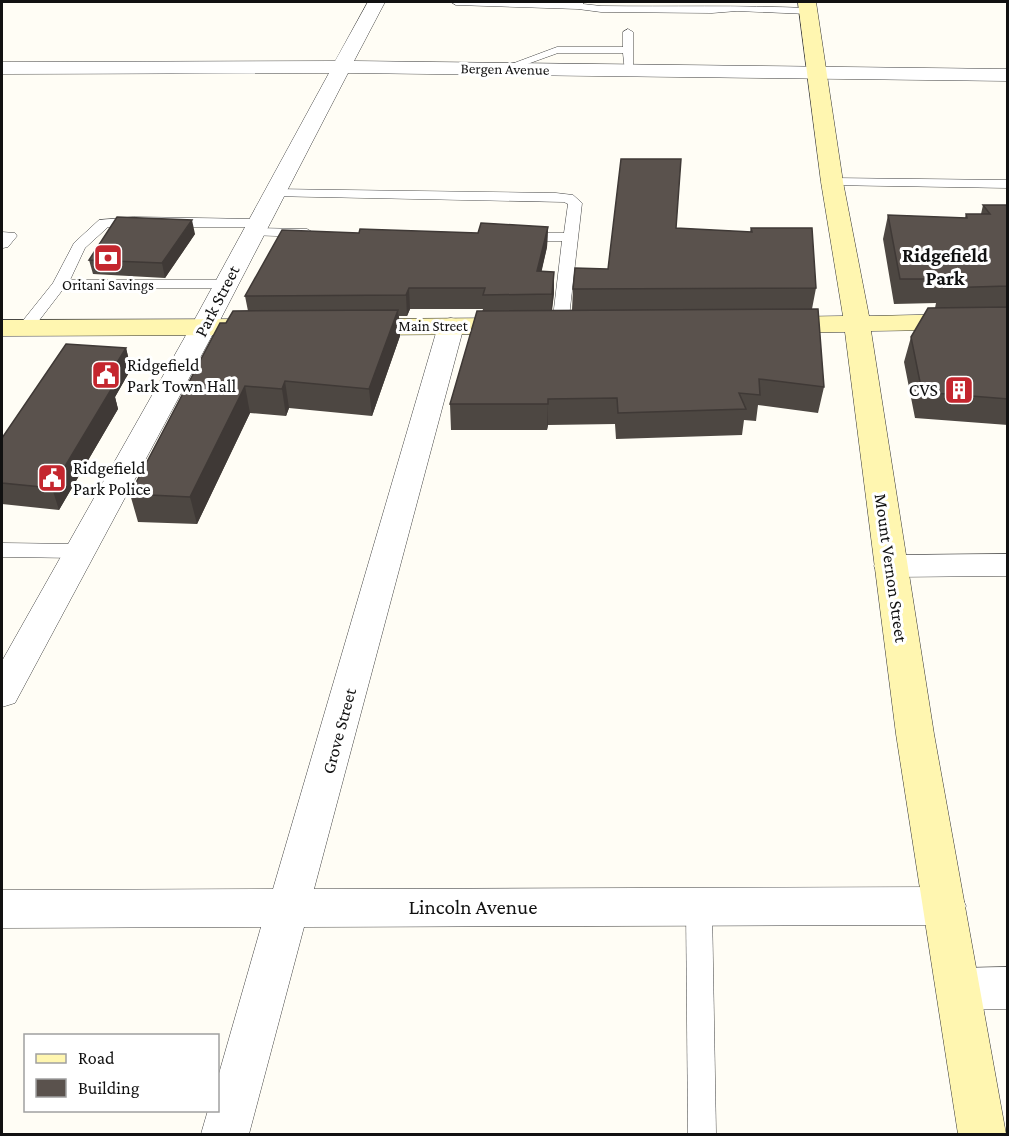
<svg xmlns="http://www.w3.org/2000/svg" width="1009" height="1136" font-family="'Crimson Pro',serif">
<rect width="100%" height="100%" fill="#fffdf5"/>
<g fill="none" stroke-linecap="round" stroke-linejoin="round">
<g stroke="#444" stroke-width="1">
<g id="lane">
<path d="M451 2H583V4L601 6C670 7 739 5 808 8L813 11 808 14 737 11 712 13 601 12 578 9 456 5Z"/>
<polygon points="628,29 633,32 633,72 625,72 623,53 558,53 508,71 500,71 498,69 557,47 623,47 623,32"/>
<polygon points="832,178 1008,180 1008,188 827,185 825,182 827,179"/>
<polygon points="273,189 556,193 573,195 582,203 568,326 560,331 552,326 562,241 522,241 515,237 522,233 564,233 568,204 564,202 268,196 266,193"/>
<polygon points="134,217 257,219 264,223 257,227 108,227 85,248 70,280 225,280 232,284 225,288 64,288 31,331 19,331 17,328 53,283 74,243 99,220"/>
<polygon points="253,228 307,229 314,233 307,237 248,235 246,232 248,229"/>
<polygon points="2,232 15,233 17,236 8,247 3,248"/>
<polygon points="2,543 79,544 86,546 89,551 86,556 79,558 2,557"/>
<polygon points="699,896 708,899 712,907 716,1134 688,1134 686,907 690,899"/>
</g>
</g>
<g stroke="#444" stroke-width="1">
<g id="street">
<polygon points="368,2 385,2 354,61 1008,69 1008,81 348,73 216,328 15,703 2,707 2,661 190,328 329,73 2,74 2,62 335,61"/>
<polygon points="451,318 460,320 464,326 314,889 945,887 960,893 966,906 960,919 945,925 304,927 249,1134 201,1134 208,1110 218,1110 218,1077 261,927 2,928 2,890 273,889 438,326 442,320"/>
<polygon points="1008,554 1008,576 890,577 878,574 874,566 878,558 890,555"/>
<polygon points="1008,967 1008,1009 958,1010 942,1004 936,989 942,974 958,968"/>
</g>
</g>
<g stroke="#333" stroke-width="1">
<g id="secondary">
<polygon points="798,2 816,2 843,182 869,316 1008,313 1008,329 871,331 934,734 1006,1134 958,1134 896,734 845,332 775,333 766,331 762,325 766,319 775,317 843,316 821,182"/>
<polygon points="517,318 526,320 530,326 526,332 517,334 355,335 346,333 342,327 346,321 355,319"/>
<polygon points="262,319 271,321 275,327 271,333 262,335 2,336 2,320"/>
</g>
</g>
<use href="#lane" fill="#fff" fill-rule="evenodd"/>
<use href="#street" fill="#fff" fill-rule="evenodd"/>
<use href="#secondary" fill="#fff6b0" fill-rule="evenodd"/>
</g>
<g fill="#4d4742">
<polygon points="983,205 1008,205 1008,425 915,418 904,362 911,337 935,308 936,303 894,304 883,239 888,215 965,218 966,214 981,214"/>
<polygon points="548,227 547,247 541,272 554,272 554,293 552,311 572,310 573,289 608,269 676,228 750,232 751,228 816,288 812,309 824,387 818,413 758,405 756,421 744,420 742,435 616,439 615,424 548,425 547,430 451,430 450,404 483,309 410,309 407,316 399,316 400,336 372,416 289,408 286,416 250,413 197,524 138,522 130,494 226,323 248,311 245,296 359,233 478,233"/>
<polygon points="195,234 165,278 93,274 89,260"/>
<polygon points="126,348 131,369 115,397 118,409 59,510 2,504 2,438"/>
</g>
<g fill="#3f3936">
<polygon points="192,220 195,234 165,278 162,263"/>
<polygon points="548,227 547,247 537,292 537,271"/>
<polygon points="554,272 554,293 551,315 552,294"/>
<polygon points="409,288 410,309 407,316 406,295"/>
<polygon points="398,310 400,336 372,416 369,389"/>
<polygon points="126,348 131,369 115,397 118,409 59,510 52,488 102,387"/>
<polygon points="285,381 289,408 286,416 282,389"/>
<polygon points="245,386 250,413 197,524 190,497"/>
<polygon points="548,399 548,425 547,430 548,404"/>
</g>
<g fill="#5a524d" stroke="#3f3936" stroke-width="1.5">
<polygon points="621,159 681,159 676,228 752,232 751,228 812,228 816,288 573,289 575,268 608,269"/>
<polygon points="983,205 1008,205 1008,286 941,288 946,279 900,279 888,215 967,218 966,214 990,214"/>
<polygon points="117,217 192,220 162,263 89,260"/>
<polygon points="481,223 548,227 537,271 554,272 552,294 483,295 485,288 409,288 406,295 245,296 282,230 359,233 360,229 478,233"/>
<polygon points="1008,307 1008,399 922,392 911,337 928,308"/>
<polygon points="818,309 824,387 759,379 760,395 739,393 746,409 618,413 617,398 548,399 548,404 450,404 477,311"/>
<polygon points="398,310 369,389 285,381 282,389 245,386 190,497 130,494 220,323 226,323 233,311"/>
<polygon points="66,344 126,348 102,387 112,388 52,488 2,483 2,438"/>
</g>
<defs>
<g id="bank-square" transform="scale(1.5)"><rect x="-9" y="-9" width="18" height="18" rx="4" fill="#c4262e" stroke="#fff"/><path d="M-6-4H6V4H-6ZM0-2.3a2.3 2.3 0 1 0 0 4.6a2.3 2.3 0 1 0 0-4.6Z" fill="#fff"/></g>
<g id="civic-square" transform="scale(1.5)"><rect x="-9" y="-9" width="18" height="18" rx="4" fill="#c4262e" stroke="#fff"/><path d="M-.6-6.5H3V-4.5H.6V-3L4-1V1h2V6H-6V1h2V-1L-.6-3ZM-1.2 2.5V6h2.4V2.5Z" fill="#fff"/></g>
<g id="building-square" transform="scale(1.5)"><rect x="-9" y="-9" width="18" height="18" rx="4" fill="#c4262e" stroke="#fff"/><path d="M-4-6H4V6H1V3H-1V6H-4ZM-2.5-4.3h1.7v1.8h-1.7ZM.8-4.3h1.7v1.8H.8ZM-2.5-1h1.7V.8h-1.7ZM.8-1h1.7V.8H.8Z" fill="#fff"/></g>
</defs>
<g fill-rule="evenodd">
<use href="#bank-square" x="108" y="258"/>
<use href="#civic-square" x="106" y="375"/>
<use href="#building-square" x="959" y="390"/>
<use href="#civic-square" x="52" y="478"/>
</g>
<g text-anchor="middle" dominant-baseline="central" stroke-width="6" stroke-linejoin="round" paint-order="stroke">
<g font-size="15" fill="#111" stroke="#fff">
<text transform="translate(505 69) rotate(1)">Bergen Avenue</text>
<text x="433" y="326">Main Street</text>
</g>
<g font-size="15" fill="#111" stroke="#fff">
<text x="108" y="285">Oritani Savings</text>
</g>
<g font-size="18" fill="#111" stroke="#fff">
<text transform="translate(217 301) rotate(-63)">Park Street</text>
<text transform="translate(891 568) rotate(82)">Mount Vernon Street</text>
<text transform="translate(339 731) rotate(-75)">Grove Street</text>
</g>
<g font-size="18" fill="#111" stroke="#fff" text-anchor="start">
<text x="127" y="365">Ridgefield<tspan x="127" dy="21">Park Town Hall</tspan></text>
<text x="938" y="390" text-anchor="end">CVS</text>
<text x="73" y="468">Ridgefield<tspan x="73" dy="21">Park Police</tspan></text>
</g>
<g font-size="20" font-weight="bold" fill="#111" stroke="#fff">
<text x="945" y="255">Ridgefield<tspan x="945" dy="23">Park</tspan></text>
</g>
<g font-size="21" fill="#111" stroke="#fff">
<text x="473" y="907">Lincoln Avenue</text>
</g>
</g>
<rect width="1009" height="1136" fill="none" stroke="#111111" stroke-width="6"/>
<rect x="24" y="1034" width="195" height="78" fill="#ffffff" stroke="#a0a0a0" stroke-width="1.5"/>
<rect x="36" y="1054" width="30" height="9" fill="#fff6b0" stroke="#a0a0a0" stroke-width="1.5"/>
<text x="78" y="1064" font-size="18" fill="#111111">Road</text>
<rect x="36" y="1079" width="30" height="18" fill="#5a524d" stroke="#a0a0a0" stroke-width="1.5"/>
<text x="78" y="1094" font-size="18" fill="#111111">Building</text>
</svg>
